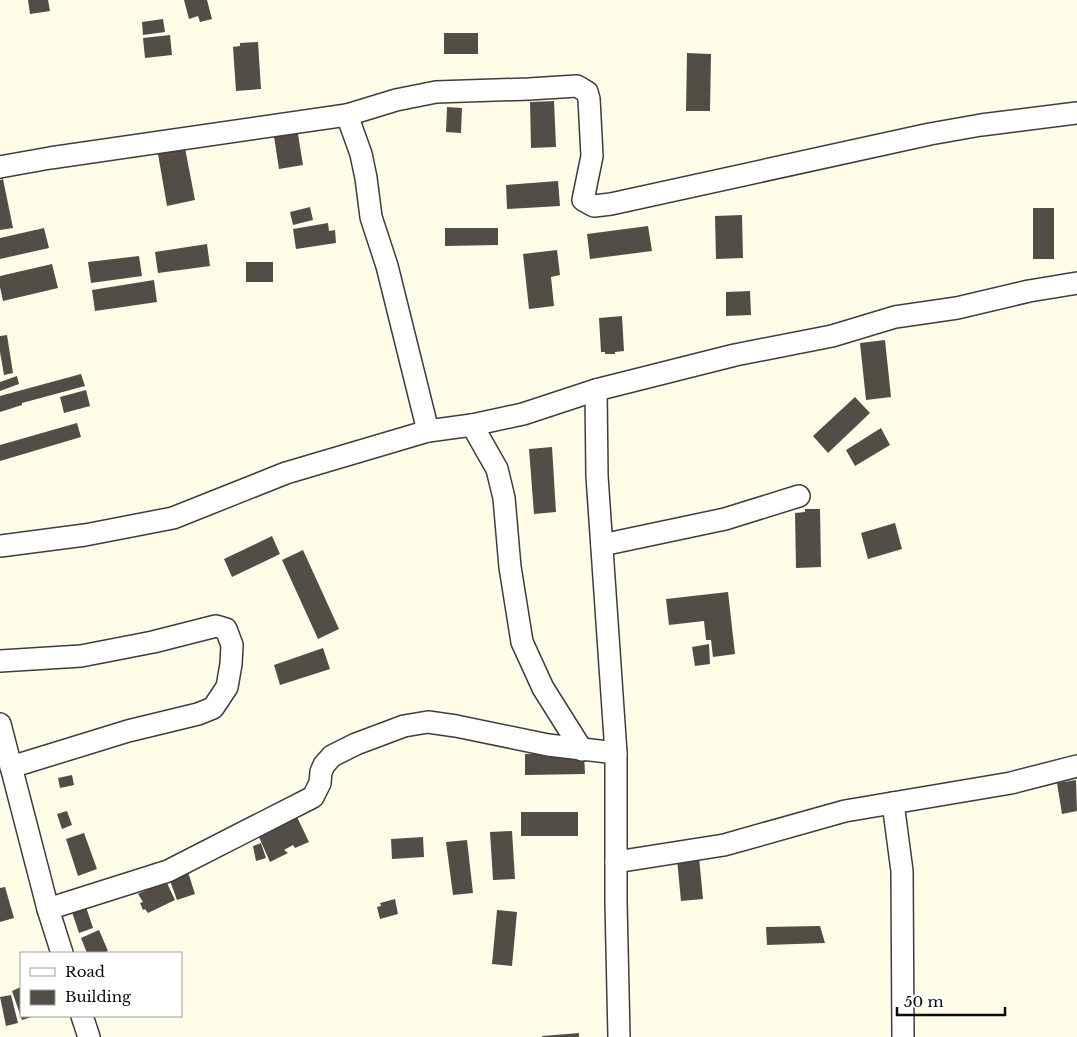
<svg xmlns="http://www.w3.org/2000/svg" width="1077" height="1037" font-family="'Libre Baskerville',serif">
<rect width="100%" height="100%" fill="#fffde8"/>
<g fill="#534d47">
<polygon points="28,0 48,0 50,11 30,14"/>
<polygon points="184,0 207,0 212,19 200,22 198,16 189,19"/>
<polygon points="163,19 165,32 143,35 142,22"/>
<rect x="444" y="33" width="34" height="21"/>
<polygon points="170,35 172,55 145,58 143,38"/>
<polygon points="258,42 261,89 236,91 233,47 240,46 240,43"/>
<polygon points="687,53 711,54 710,111 686,111"/>
<polygon points="554,101 556,147 531,148 530,102"/>
<polygon points="447,107 462,108 461,133 446,132"/>
<polygon points="297,128 303,165 279,169 273,130"/>
<polygon points="185,148 195,200 167,206 158,154"/>
<polygon points="3,179 13,228 0,230 0,180"/>
<polygon points="558,181 560,206 507,209 506,185"/>
<polygon points="310,207 313,220 293,225 290,212"/>
<rect x="1033" y="208" width="21" height="51"/>
<polygon points="742,215 743,258 716,259 715,216"/>
<polygon points="328,223 329,231 335,230 336,243 296,249 293,229"/>
<polygon points="648,226 652,251 590,259 587,234"/>
<polygon points="44,228 49,248 0,259 0,238"/>
<polygon points="445,228 498,228 498,245 445,246"/>
<polygon points="207,244 210,266 158,273 155,252"/>
<polygon points="557,250 560,275 551,277 554,306 529,309 523,254"/>
<polygon points="139,256 142,276 91,283 88,262"/>
<rect x="246" y="262" width="27" height="20"/>
<polygon points="52,264 58,288 3,301 0,287 0,276"/>
<polygon points="154,280 157,302 95,311 92,290"/>
<polygon points="750,291 751,315 726,316 726,292"/>
<polygon points="622,316 624,351 615,352 615,354 605,354 605,352 601,352 599,318"/>
<polygon points="7,335 13,373 4,375 0,352 0,336"/>
<polygon points="885,340 891,397 866,400 860,343"/>
<polygon points="81,374 85,386 22,403 22,405 0,412 0,396"/>
<polygon points="17,376 19,384 0,391 0,382"/>
<polygon points="86,390 90,406 64,413 60,397"/>
<polygon points="855,397 870,413 828,453 813,436"/>
<polygon points="77,423 81,437 0,461 0,445"/>
<polygon points="881,428 890,445 855,466 846,450"/>
<polygon points="552,447 556,512 534,514 529,449"/>
<polygon points="805,509 820,509 821,567 796,568 795,513 805,512"/>
<polygon points="895,523 902,549 868,559 861,533"/>
<polygon points="272,536 280,554 232,577 224,559"/>
<polygon points="303,550 339,629 318,639 282,560"/>
<polygon points="728,592 735,654 713,657 711,640 706,640 704,621 669,625 666,599"/>
<polygon points="709,644 710,664 695,666 692,647"/>
<polygon points="323,648 330,669 280,685 274,665"/>
<polygon points="584,753 585,774 525,775 525,754"/>
<polygon points="72,775 74,785 60,788 58,778"/>
<polygon points="1076,780 1077,811 1062,814 1057,783"/>
<polygon points="67,811 72,825 62,829 57,814"/>
<rect x="521" y="812" width="57" height="24"/>
<polygon points="297,817 309,842 295,848 293,845 284,850 288,853 270,862 258,835"/>
<polygon points="512,831 515,879 493,880 490,832"/>
<polygon points="84,833 97,869 78,876 66,839"/>
<polygon points="423,837 424,857 392,859 391,839"/>
<polygon points="467,840 473,893 453,895 446,842"/>
<polygon points="261,843 266,858 256,861 253,846"/>
<polygon points="699,857 703,899 681,901 677,859"/>
<polygon points="188,872 195,894 177,900 169,878"/>
<polygon points="166,881 175,900 148,913 145,909 143,910 140,903 143,902 138,894"/>
<polygon points="5,887 14,918 0,922 0,888"/>
<polygon points="83,898 93,928 79,933 69,903"/>
<polygon points="395,899 398,914 380,919 377,907 381,906 380,903"/>
<polygon points="497,910 517,912 512,966 492,964"/>
<polygon points="820,926 825,943 767,945 766,927"/>
<polygon points="99,930 108,951 103,953 87,953 81,938"/>
<polygon points="21,987 21,1016 35,1016 22,1020 12,991"/>
<polygon points="11,995 18,1023 6,1026 0,997"/>
<polygon points="579,1033 579,1037 542,1037 542,1036"/>
</g>
<g fill="none" stroke-linecap="round" stroke-linejoin="round">
<g stroke="#3d3d3d" stroke-width="24">
<g id="minor">
<polyline points="347,115 361,154 366,178 371,217 387,266 428,431"/>
<polyline points="0,167 50,158 347,115 396,100 436,92 529,89 577,86 587,92 589,99 592,156 583,200 594,206 611,204 930,134 981,125 1077,113"/>
<polyline points="596,390 597,476 616,753 616,902 619,1037"/>
<polyline points="472,425 497,469 504,498 510,567 522,642 543,688 582,750"/>
<polyline points="602,545 725,519 799,496"/>
<polyline points="0,546 85,535 173,518 286,473 428,431 472,425 523,414 596,390 735,355 832,336 895,317 957,308 1029,291 1077,283"/>
<polyline points="0,661 81,656 153,642 216,626 226,629 232,645 231,664 227,687 213,708 198,714 128,731 11,767"/>
<polyline points="0,724 48,909 62,953"/>
<polyline points="893,803 902,871 903,1037"/>
<polyline points="616,862 724,845 845,811 1011,783 1077,766"/>
<polyline points="48,909 168,871 313,797 320,783 321,772 324,765 332,756 356,744 404,726 428,722 456,726 548,745 616,753"/>
<polyline points="82,1016 89,1037"/>
</g>
</g>
<use href="#minor" stroke="#fff" stroke-width="21"/>
</g>
<rect x="20" y="952" width="162" height="65" fill="#ffffff" stroke="#9d9d9d"/>
<rect x="30" y="968" width="25" height="8" fill="#ffffff" stroke="#9d9d9d"/>
<text x="65" y="977" font-size="15" fill="#0a0a0a">Road</text>
<rect x="30" y="990" width="25" height="15" fill="#534d47" stroke="#9d9d9d"/>
<text x="65" y="1002" font-size="15" fill="#0a0a0a">Building</text>
<path d="M897 1007v8h108v-8" fill="none" stroke="#0a0a0a" stroke-width="2.5"/>
<text x="904" y="1007" font-size="15" fill="#0a0a0a" stroke="#ffffff" stroke-width="4" paint-order="stroke">50 m</text>
</svg>
